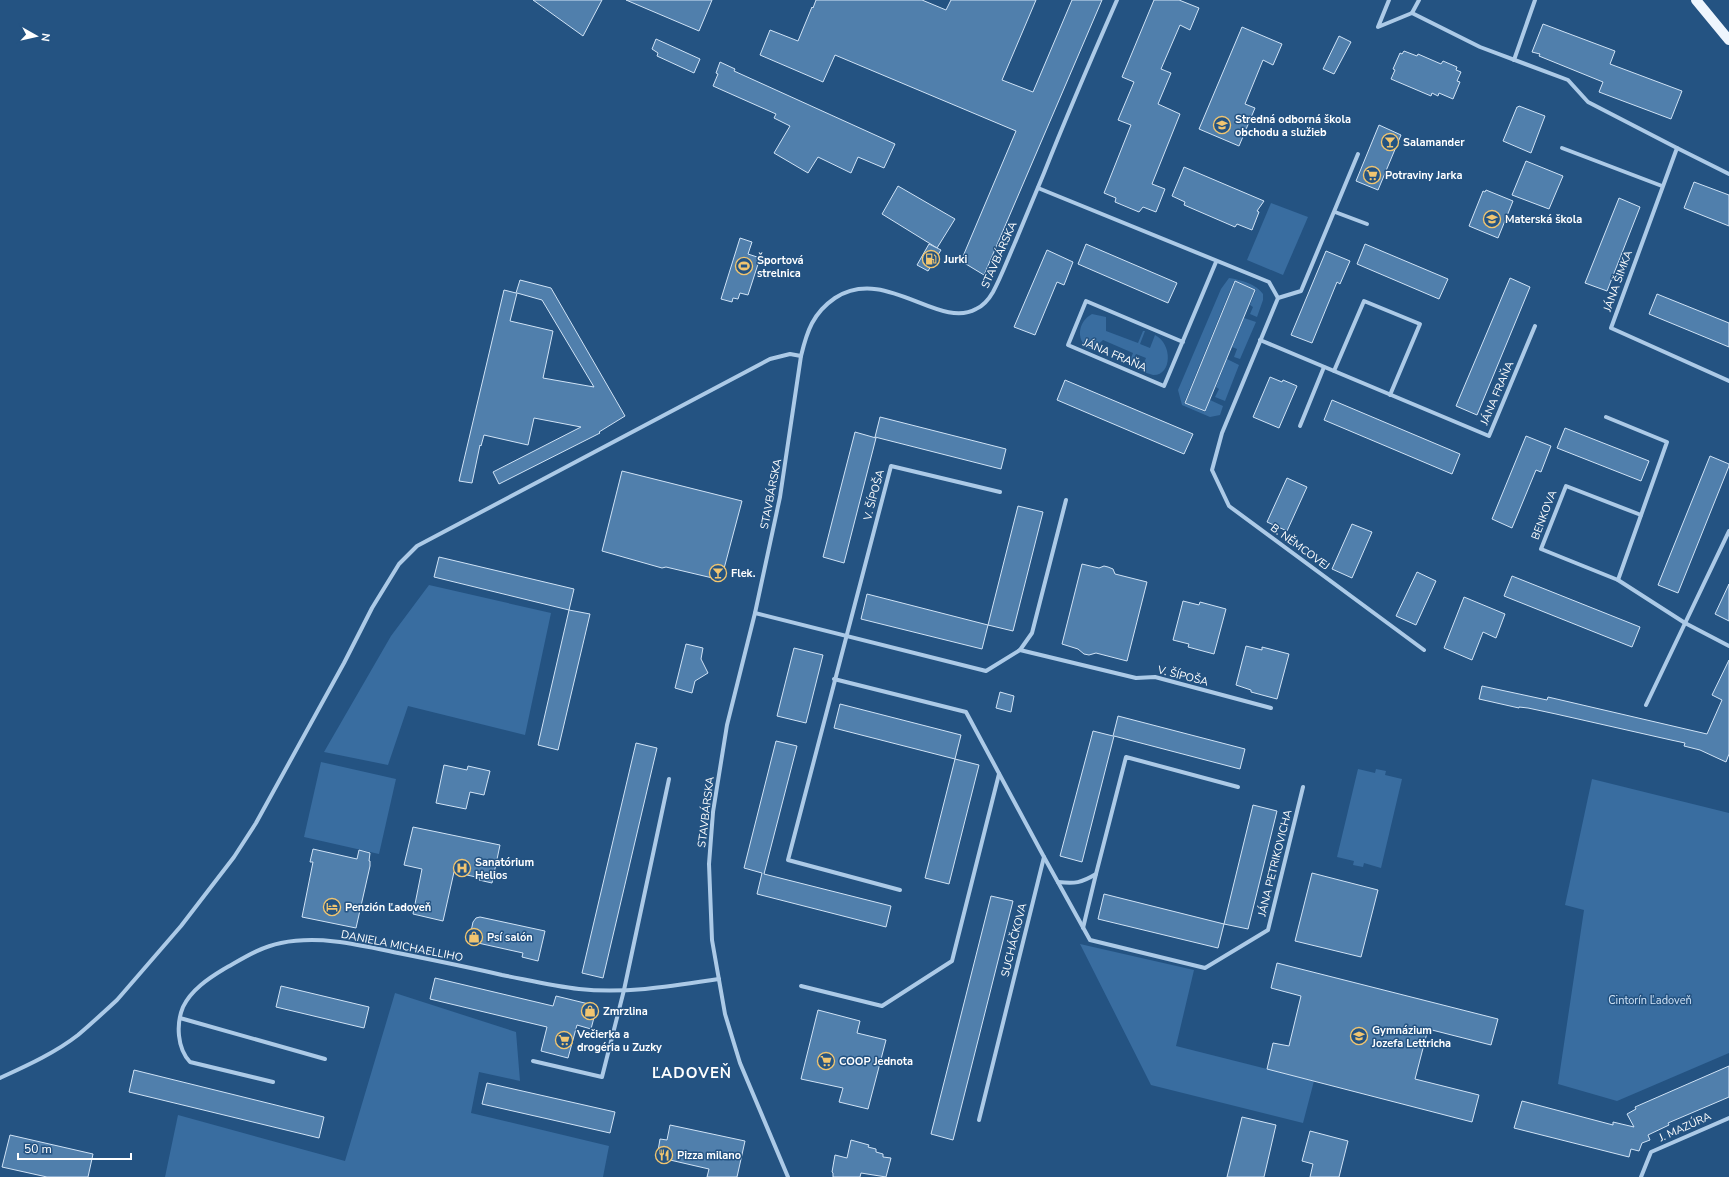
<svg xmlns="http://www.w3.org/2000/svg" width="1729" height="1177" font-family="'Nunito Sans',sans-serif">
<rect width="100%" height="100%" fill="#245382"/>
<g fill="#396da0">
<polygon points="1271,203 1308,217 1283,275 1247,260"/>
<path d="M1229 278C1241 280 1256 284 1263 294V300L1257 317 1250 314 1253 307 1250 305 1256 290 1234 281 1184 403 1205 412 1210 400 1223 406 1220 415 1210 417 1182 405 1178 390 1221 289Z"/>
<path d="M1092 314 1106 317V331L1138 343 1143 331H1145L1140 344 1150 348 1155 335C1173 344 1172 376 1153 375 1149 374 1144 372 1141 370L1146 358 1136 354 1130 366 1128 365 1133 353 1103 340 1092 350C1075 343 1077 322 1092 314Z"/>
<polygon points="1244,318 1256,322 1240,359 1234,357 1237,349 1232,347"/>
<polygon points="1227,359 1239,365 1225,401 1215,397 1219,389 1216,387"/>
<polygon points="429,585 551,613 525,735 408,706 388,765 324,752 391,636"/>
<polygon points="321,762 396,779 379,854 304,837"/>
<polygon points="1358,769 1375,773 1376,769 1386,771 1385,775 1402,779 1381,868 1364,863 1363,867 1353,865 1354,861 1337,857"/>
<polygon points="1592,779 1729,813 1729,1053 1617,1101 1558,1084 1584,910 1565,905"/>
<polygon points="1080,944 1194,970 1176,1046 1314,1081 1303,1123 1151,1085"/>
<polygon points="395,993 516,1032 520,1081 479,1072 471,1113 609,1146 603,1177 165,1177 178,1115 345,1161"/>
</g>
<g fill="#507fac" stroke="#d0e3f6" fill-rule="evenodd">
<polygon points="533,0 602,0 583,36"/>
<polygon points="626,0 712,0 699,31"/>
<polygon points="816,0 922,0 946,10 951,0 1036,0 1002,80 1033,92 1072,0 1102,0 984,275 961,261 1016,131 835,55 823,82 760,55 770,30 798,41 812,7 813,8"/>
<polygon points="1154,0 1179,0 1199,8 1190,30 1180,25 1161,69 1171,73 1158,104 1180,114 1152,184 1165,189 1156,212 1143,207 1139,212 1115,202 1116,198 1104,193 1131,125 1118,120 1134,82 1122,77"/>
<polygon points="1543,24 1615,51 1610,64 1682,91 1671,119 1599,92 1603,82 1539,56 1540,54 1532,52"/>
<polygon points="1242,27 1282,44 1273,65 1263,60 1245,104 1255,108 1239,146 1199,129"/>
<polygon points="1339,36 1351,42 1334,74 1323,69"/>
<polygon points="656,39 700,59 694,73 657,56 658,53 652,49"/>
<polygon points="1404,51 1417,56 1418,54 1441,64 1443,61 1457,67 1456,70 1461,72 1457,81 1460,82 1453,99 1439,93 1438,96 1432,93 1431,96 1391,79 1395,70 1393,69 1400,53 1402,54"/>
<polygon points="720,62 735,69 734,71 895,144 884,168 858,157 851,173 818,157 808,173 774,153 790,126 774,118 776,114 713,86 718,74 716,73"/>
<polygon points="1519,106 1545,116 1531,153 1503,141 1517,107 1518,107"/>
<polygon points="1379,125 1401,135 1378,190 1356,181"/>
<polygon points="1526,161 1563,176 1549,209 1512,195"/>
<polygon points="1184,167 1264,201 1257,211 1259,212 1252,230 1237,224 1235,227 1184,205 1185,202 1172,196"/>
<polygon points="1694,182 1729,195 1729,226 1684,208"/>
<polygon points="898,186 955,219 937,248 882,214"/>
<polygon points="1486,190 1513,201 1498,238 1469,226 1483,191 1485,192"/>
<polygon points="1619,198 1640,207 1607,291 1585,283"/>
<polygon points="740,238 752,242 748,254 760,258 748,295 740,293 738,299 733,298 732,302 721,299"/>
<polygon points="929,244 941,250 928,271 917,265"/>
<polygon points="1086,244 1177,283 1168,303 1078,264"/>
<polygon points="1365,244 1448,279 1439,299 1357,264"/>
<polygon points="1047,250 1073,262 1064,285 1057,282 1035,335 1014,327"/>
<polygon points="1326,251 1350,261 1340,284 1337,282 1312,343 1291,335"/>
<polygon points="1510,278 1530,287 1477,415 1456,406"/>
<path d="M520 280 551 288 625 416 599 432 600 433 499 484 493 472 581 427 534 418 528 445 484 435 481 446 480 445 472 483 459 481 504 290 516 293ZM517 293 542 300 594 387 543 378 553 331 510 321Z"/>
<polygon points="1235,281 1255,290 1205,411 1185,403"/>
<polygon points="1657,294 1729,323 1729,347 1649,314"/>
<polygon points="1270,377 1282,382 1283,380 1297,386 1279,428 1253,417"/>
<polygon points="1065,380 1193,434 1184,454 1057,400"/>
<polygon points="1332,400 1460,454 1452,474 1324,420"/>
<polygon points="880,417 1006,449 1001,469 875,437"/>
<polygon points="1565,428 1649,461 1641,481 1557,448"/>
<polygon points="855,432 876,438 844,563 823,557"/>
<polygon points="1526,436 1551,446 1541,472 1536,470 1512,528 1492,519"/>
<polygon points="1710,456 1729,464 1729,466 1678,593 1658,585"/>
<polygon points="622,471 742,501 721,580 666,567 662,568 602,551"/>
<polygon points="1287,478 1307,487 1287,531 1267,522"/>
<polygon points="1018,506 1043,512 1013,631 988,625"/>
<polygon points="1352,524 1372,532 1352,578 1332,569"/>
<polygon points="439,557 574,589 569,610 434,577"/>
<polygon points="1082,564 1099,568 1104,566 1108,567 1113,569 1115,574 1147,582 1127,661 1096,653 1089,655 1084,654 1078,649 1062,644"/>
<polygon points="1417,572 1436,581 1416,625 1396,616"/>
<polygon points="1512,576 1640,627 1632,647 1504,596"/>
<polygon points="1729,584 1729,621 1715,614"/>
<polygon points="867,594 988,625 982,649 861,619"/>
<polygon points="1464,597 1505,614 1496,638 1483,632 1472,660 1444,648"/>
<polygon points="1183,601 1199,605 1200,602 1226,609 1214,654 1188,647 1189,644 1173,640"/>
<polygon points="569,610 590,614 558,750 538,745"/>
<polygon points="686,644 703,648 701,659 708,673 695,681 692,693 675,688"/>
<polygon points="1246,646 1262,650 1262,647 1289,654 1277,699 1251,692 1251,690 1236,685"/>
<polygon points="794,648 823,655 806,723 777,716"/>
<polygon points="1729,660 1729,754 1726,762 1700,750 1684,746 1685,743 1671,740 1556,714 1528,708 1519,707 1519,708 1479,699 1482,686 1547,700 1548,697 1707,734 1722,700 1712,695"/>
<polygon points="1000,692 1014,696 1011,712 996,708"/>
<polygon points="840,704 961,735 955,759 834,728"/>
<polygon points="1118,716 1245,749 1240,769 1114,736 1082,862 1060,856 1093,731 1113,736"/>
<polygon points="776,741 797,746 764,874 891,906 886,927 757,894 762,873 744,868"/>
<polygon points="636,743 657,748 603,978 582,973"/>
<polygon points="955,759 979,765 949,884 925,878"/>
<polygon points="444,765 467,770 468,766 490,771 484,795 470,792 466,809 436,803"/>
<polygon points="1253,805 1277,811 1248,929 1224,924"/>
<polygon points="413,827 500,845 492,883 479,880 480,878 454,872 443,921 413,914 422,869 404,865"/>
<polygon points="313,849 357,859 359,850 370,853 369,861 370,861 370,866 356,928 302,917 313,862 310,862"/>
<polygon points="1312,873 1378,890 1361,957 1295,941"/>
<polygon points="1104,894 1224,924 1218,948 1098,919"/>
<polygon points="991,896 1013,901 953,1140 931,1134"/>
<polygon points="480,917 545,931 538,961 522,957 523,953 469,941 473,922 476,918"/>
<polygon points="1277,963 1498,1019 1491,1045 1428,1029 1415,1079 1479,1095 1472,1122 1267,1069 1273,1043 1289,1046 1301,996 1271,988"/>
<polygon points="435,978 553,1006 556,996 597,1006 591,1029 577,1025 568,1058 541,1051 547,1027 430,999"/>
<polygon points="281,986 369,1007 364,1028 276,1007"/>
<polygon points="818,1010 860,1021 857,1033 886,1040 868,1109 839,1102 843,1088 801,1079"/>
<polygon points="1729,1066 1729,1097 1668,1123 1669,1125 1648,1135 1650,1140 1642,1143 1639,1151 1631,1149 1629,1157 1514,1128 1522,1101 1613,1125 1613,1122 1634,1127 1627,1114 1636,1109 1635,1107"/>
<polygon points="134,1070 324,1117 319,1138 129,1092"/>
<polygon points="487,1083 615,1112 610,1133 482,1104"/>
<polygon points="1242,1117 1276,1125 1264,1177 1227,1177"/>
<polygon points="670,1125 745,1141 737,1177 707,1177 709,1169 657,1157 660,1139 667,1140"/>
<polygon points="1310,1131 1348,1141 1339,1177 1310,1177 1313,1164 1302,1161"/>
<polygon points="10,1135 93,1154 88,1177 47,1177 2,1167"/>
<polygon points="851,1140 869,1145 868,1147 876,1149 876,1152 883,1154 883,1157 891,1158 886,1177 861,1173 860,1177 833,1177 833,1173 832,1172 835,1155 847,1158"/>
</g>
<g fill="none" stroke-linecap="round" stroke-linejoin="round">
<g stroke="#accae7" stroke-width="4">
<polyline points="1389,0 1378,27 1412,13 1480,47 1568,80 1588,102 1677,148 1611,328 1729,381"/>
<polyline points="1412,13 1419,0"/>
<polyline points="1514,60 1535,0"/>
<polyline points="1562,148 1662,186"/>
<polyline points="1677,148 1729,174"/>
<polyline points="1358,154 1301,291 1278,298 1222,433 1212,470 1229,506 1424,650"/>
<polyline points="1038,188 1269,282 1278,298"/>
<polyline points="1335,212 1367,224"/>
<polyline points="1260,340 1489,436 1535,326"/>
<polyline points="1183,342 1086,301 1068,345 1164,386 1216,262"/>
<polyline points="1334,371 1364,301 1420,324 1390,395"/>
<polyline points="1606,417 1667,442 1618,580"/>
<polyline points="1300,426 1324,367"/>
<polyline points="1641,515 1566,486 1541,549 1618,580 1685,623 1729,646"/>
<polyline points="755,613 986,671 1020,650 1136,678 1155,677 1271,708"/>
<polyline points="1020,650 1032,633 1066,500"/>
<polyline points="834,679 966,712 1044,857 979,1120"/>
<polyline points="1646,705 1729,531"/>
<polyline points="1044,857 1090,940 1205,968 1268,930 1303,787"/>
<path d="M1058 882C1075 884 1081 883 1096 874L1126 757 1238 787"/>
<polyline points="900,890 788,860 891,466 1000,492"/>
<polyline points="1083,928 1096,874"/>
<polyline points="801,986 882,1006 952,961 999,774"/>
<polyline points="180,1018 325,1059"/>
<polyline points="533,1061 602,1077 624,990 669,779"/>
<path d="M0 1078C26 1066 55 1053 78 1035 91 1024 104 1012 117 1000L181 926 234 857 256 823 344 663 372 608 399 564 417 546 770 359 790 354 801 356"/>
<path d="M273 1082 190 1062C177 1048 176 1024 183 1007 191 990 209 978 224 969 242 959 260 947 281 943 320 935 360 945 398 953 433 960 468 967 502 975 528 980 553 986 579 989 626 994 673 986 719 979"/>
<path d="M788 1177 740 1063 725 1014 712 940 709 864 713 812 727 725 755 613 780 497 801 356C807 331 813 313 835 298 885 265 939 330 976 309 983 306 989 299 993 292 1001 277 1007 261 1014 245 1024 221 1034 197 1044 173 1067 115 1092 57 1117 0"/>
<polyline points="1641,1177 1651,1152 1729,1118"/>
</g>
<polyline stroke="#eef5fd" stroke-width="10" points="1696,0 1729,40"/>
</g>
<defs>
<g id="school-ring" transform="scale(0.9)"><circle r="9.5" fill="#245382" stroke="#f1c570" stroke-width="1.5"/><path d="M0-5L7-2L0 1L-7-2ZM-4 1L0 2.5L4 1V4Q0 6-4 4Z" fill="#f1c570"/></g>
<g id="bar-ring" transform="scale(0.9)"><circle r="9.5" fill="#245382" stroke="#f1c570" stroke-width="1.5"/><path d="M-6-5H6L.8 .8V4.5H3.5V6h-7V4.5H-.8V.8Z" fill="#f1c570"/></g>
<g id="supermarket-ring" transform="scale(0.9)"><circle r="9.5" fill="#245382" stroke="#f1c570" stroke-width="1.5"/><path d="M-6-5.5h2.5l.6 2H6L4.5 2H-2.5L-4.4-4H-6ZM-1.5 3.2a1.3 1.3 0 1 0 .1 0ZM3 3.2a1.3 1.3 0 1 0 .1 0Z" fill="#f1c570"/></g>
<g id="fuel-ring" transform="scale(0.9)"><circle r="9.5" fill="#245382" stroke="#f1c570" stroke-width="1.5"/><path d="M-5.5-6h7V0h2V4h1.3V-2.5L3-4.5l.8-.8L6-3V5H2.5V1h-1V6h-7ZM-4.2-4.7v3.2H.2V-4.7Z" fill="#f1c570"/></g>
<g id="stadium-ring" transform="scale(0.9)"><circle r="9.5" fill="#245382" stroke="#f1c570" stroke-width="1.5"/><path d="M0-5a6.5 5 0 1 0 0 10a6.5 5 0 1 0 0-10ZM-3.5-1.8h7v3.6h-7Z" fill="#f1c570"/></g>
<g id="hospital-ring" transform="scale(0.9)"><circle r="9.5" fill="#245382" stroke="#f1c570" stroke-width="1.5"/><path d="M-5-5h3v3.5h4V-5h3V5h-3V1.5h-4V5h-3Z" fill="#f1c570"/></g>
<g id="hotel-ring" transform="scale(0.9)"><circle r="9.5" fill="#245382" stroke="#f1c570" stroke-width="1.5"/><path d="M-6-4.5h1.5V1H6V5H4.5V3h-9V5H-6ZM-4 0a1.8 1.8 0 1 1 3.6 0ZM.5 0V-2.5h3Q6-2.5 6 0Z" fill="#f1c570"/></g>
<g id="shop-ring" transform="scale(0.9)"><circle r="9.5" fill="#245382" stroke="#f1c570" stroke-width="1.5"/><path d="M-5-2.5h2.3a2.7 3.5 0 0 1 5.4 0H5L5.5 6h-11ZM-1.5-2.5h3a1.5 2.3 0 0 0-3 0Z" fill="#f1c570"/></g>
<g id="restaurant-ring" transform="scale(0.9)"><circle r="9.5" fill="#245382" stroke="#f1c570" stroke-width="1.5"/><path d="M-5-6h1v4h1v-4h1v4h1v-4h1v5L-1.5 .5V6h-2V.5L-5-1ZM5-6V6H3V1.5H1.5Q1.5-4 5-6Z" fill="#f1c570"/></g>
</defs>
<g fill-rule="evenodd">
<use href="#school-ring" x="1222" y="125"/>
<use href="#bar-ring" x="1390" y="142"/>
<use href="#supermarket-ring" x="1372" y="175"/>
<use href="#school-ring" x="1492" y="219"/>
<use href="#fuel-ring" x="931" y="259"/>
<use href="#stadium-ring" x="744" y="266"/>
<use href="#bar-ring" x="718" y="573"/>
<use href="#hospital-ring" x="462" y="868"/>
<use href="#hotel-ring" x="332" y="907"/>
<use href="#shop-ring" x="474" y="937"/>
<use href="#shop-ring" x="590" y="1011"/>
<use href="#school-ring" x="1359" y="1036"/>
<use href="#supermarket-ring" x="564" y="1040"/>
<use href="#supermarket-ring" x="826" y="1061"/>
<use href="#restaurant-ring" x="664" y="1155"/>
</g>
<g text-anchor="middle" dominant-baseline="central" stroke-width="3" stroke-linejoin="round" paint-order="stroke">
<g font-size="11" font-weight="bold" fill="#fff" stroke="#245382" text-anchor="start">
<text x="1235" y="119">Stredná odborná škola<tspan x="1235" dy="13">obchodu a služieb</tspan></text>
<text x="1403" y="142">Salamander</text>
<text x="1385" y="175">Potraviny Jarka</text>
<text x="1505" y="219">Materská škola</text>
<text x="944" y="259">Jurki</text>
<text x="757" y="260">Športová<tspan x="757" dy="13">strelnica</tspan></text>
<text x="731" y="573">Flek.</text>
<text x="475" y="862">Sanatórium<tspan x="475" dy="13">Helios</tspan></text>
<text x="345" y="907">Penzión Ľadoveň</text>
<text x="487" y="937">Psí salón</text>
<text x="603" y="1011">Zmrzlina</text>
<text x="1372" y="1030">Gymnázium<tspan x="1372" dy="13">Jozefa Lettricha</tspan></text>
<text x="577" y="1034">Večierka a<tspan x="577" dy="13">drogéria u Zuzky</tspan></text>
<text x="839" y="1061">COOP Jednota</text>
<text x="677" y="1155">Pizza milano</text>
</g>
<g font-size="11" fill="#fff" stroke="#245382">
<text transform="translate(999 255) rotate(-66)">STAVBÁRSKA</text>
<text transform="translate(1618 281) rotate(-70)">JÁNA ŠIMKA</text>
<text transform="translate(1115 355) rotate(23)">JÁNA FRAŇA</text>
<text transform="translate(1497 393) rotate(-67)">JÁNA FRAŇA</text>
<text transform="translate(771 494) rotate(-79)">STAVBÁRSKA</text>
<text transform="translate(874 495) rotate(-75)">V. ŠÍPOŠA</text>
<text transform="translate(1544 515) rotate(-69)">BENKOVA</text>
<text transform="translate(1300 547) rotate(36)">B. NĚMCOVEJ</text>
<text transform="translate(1183 676) rotate(14)">V. ŠÍPOŠA</text>
<text transform="translate(706 812) rotate(-83)">STAVBÁRSKA</text>
<text transform="translate(1275 863) rotate(-76)">JÁNA PETRIKOVICHA</text>
<text transform="translate(1014 940) rotate(-76)">SUCHÁČKOVA</text>
<text transform="translate(402 946) rotate(11)">DANIELA MICHAELLIHO</text>
<text transform="translate(1685 1127) rotate(-24)">J. MAZÚRA</text>
</g>
<g font-size="11" fill="#d0e3f6" stroke="#245382">
<text x="1650" y="1000">Cintorín Ľadoveň</text>
</g>
<g font-size="15" font-weight="bold" letter-spacing="1" fill="#fff" stroke="#245382">
<text x="692" y="1073">ĽADOVEŇ</text>
</g>
</g>
<g transform="translate(36 36) rotate(98)" stroke="#245382" stroke-width="3" paint-order="stroke">
<path d="M0-3L7 15L0 10L-7 15Z" fill="#ffffff"/>
<text y="-6" font-size="11" font-weight="bold" text-anchor="middle" fill="#ffffff">N</text>
</g>
<path d="M18 1153v6h113v-6" fill="none" stroke="#ffffff" stroke-width="2"/>
<text x="24" y="1153" font-size="12" fill="#ffffff" stroke="#245382" stroke-width="3" paint-order="stroke">50 m</text>
</svg>
